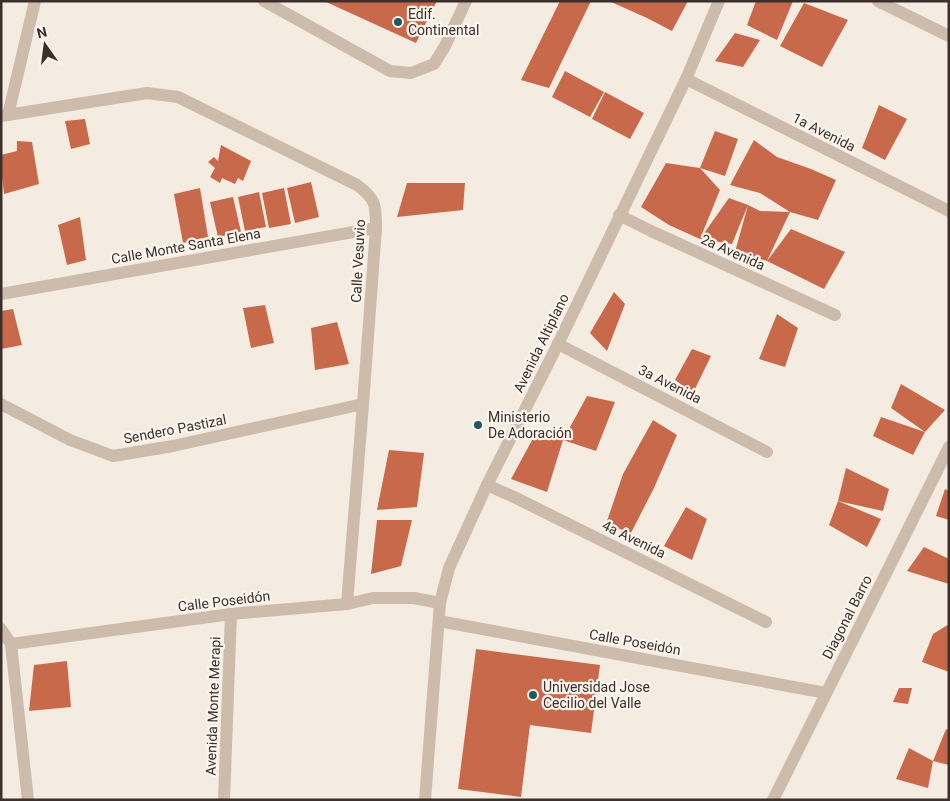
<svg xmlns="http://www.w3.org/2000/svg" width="950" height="801" font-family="Roboto,sans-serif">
<rect width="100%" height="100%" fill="#f4ebe1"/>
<g fill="#c8694b">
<polygon points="324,1 437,1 416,43"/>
<polygon points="560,1 591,1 549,88 521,80"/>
<polygon points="609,1 688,1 672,31 647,18"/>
<polygon points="756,1 793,1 777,40 747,25"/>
<polygon points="804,3 848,20 822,67 780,46"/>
<polygon points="735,33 760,40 743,67 715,61"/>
<polygon points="565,71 604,92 590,117 552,97"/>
<polygon points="605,92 644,113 630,139 592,119"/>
<polygon points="879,105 907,119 885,160 862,148"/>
<polygon points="85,119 90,144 71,149 65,121"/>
<polygon points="715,131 738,139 725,176 700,168"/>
<polygon points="754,140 777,157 811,169 836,180 818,220 790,212 760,193 730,185"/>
<polygon points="17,141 32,142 39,184 4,194 1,166 1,155 17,151"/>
<polygon points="221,145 251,161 243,181 238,178 235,184 222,178 220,183 210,177 215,168 208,162 214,157 218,161"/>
<polygon points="666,163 700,168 720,190 700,239 669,225 641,207"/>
<polygon points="311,182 319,217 295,223 287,188"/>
<polygon points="407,183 465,183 463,210 397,217"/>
<polygon points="200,188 208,237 183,243 174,194"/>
<polygon points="284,188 291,224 269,228 262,193"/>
<polygon points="259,192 266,227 245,231 238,197"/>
<polygon points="233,197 241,232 218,237 210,202"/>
<polygon points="729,198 748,205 760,211 790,212 767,261 791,229 845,252 824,289 767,261 735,252 748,205 732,244 700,239"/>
<polygon points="80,217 86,260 67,265 58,225"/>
<polygon points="614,292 625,304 607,351 590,333"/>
<polygon points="265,305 274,343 251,348 243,308"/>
<polygon points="13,309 22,345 1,349 1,311"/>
<polygon points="777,314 798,328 785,367 759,359"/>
<polygon points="337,322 349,364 315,370 311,328"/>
<polygon points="692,349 711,356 693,393 675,380"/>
<polygon points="901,384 945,410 925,432 891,408"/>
<polygon points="587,396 615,402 596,451 563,440 547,492 511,479 537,431 563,440"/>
<polygon points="881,417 925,432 913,455 873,436"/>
<polygon points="653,420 677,435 654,488 631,533 606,524 623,474"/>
<polygon points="389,450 424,453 417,507 377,510"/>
<polygon points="846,468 889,489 883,511 838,501"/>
<polygon points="945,489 949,491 949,520 936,516"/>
<polygon points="838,501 881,519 867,547 829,525"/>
<polygon points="686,507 707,519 692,560 664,546"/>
<polygon points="377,520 412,520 401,566 371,574"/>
<polygon points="924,547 949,559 949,584 907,571"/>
<polygon points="949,624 949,672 922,662 933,634"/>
<polygon points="476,649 600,665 591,733 530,725 521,797 458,789"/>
<polygon points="67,661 71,707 29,711 34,665"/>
<polygon points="899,688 912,688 908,704 893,702"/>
<polygon points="946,729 949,730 949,765 933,761"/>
<polygon points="909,748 933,761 928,788 896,779"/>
</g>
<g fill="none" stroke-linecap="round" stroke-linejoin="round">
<g stroke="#cdbbac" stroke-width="12">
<polyline points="264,1 390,71 411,73 434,64 445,46 466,1"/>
<polyline points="878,1 949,36"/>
<polyline points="686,79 949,211"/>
<polyline points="8,115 35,1"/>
<path d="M1 116 147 93 178 97 357 185C376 199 376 205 376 228L363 404 347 604"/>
<polyline points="619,215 651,231 835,315"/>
<polyline points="1,294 376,228"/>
<polyline points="558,344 767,452"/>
<polyline points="1,404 70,440 113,456 173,446 363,404"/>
<polyline points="487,485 514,497 766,622"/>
<polyline points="439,621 826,693"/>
<polyline points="1,629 11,644 28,800"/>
<polyline points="11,644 231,614 347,604 373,598 414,598 440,603"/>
<polyline points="224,800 231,614"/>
<polyline points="425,800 440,603 449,568 487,485 558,344 686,79 719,1"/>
<polyline points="773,800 949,447"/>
</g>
</g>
<g fill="#1f5a5e" stroke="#fbf5ee" stroke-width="2">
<circle cx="398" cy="22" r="5"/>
<circle cx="478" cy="425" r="5"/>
<circle cx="533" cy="695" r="5"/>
</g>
<g text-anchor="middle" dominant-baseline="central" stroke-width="4.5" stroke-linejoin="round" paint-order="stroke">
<g font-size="14" fill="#3b302b" stroke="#fbf5ee" text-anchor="start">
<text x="408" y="14">Edif.<tspan x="408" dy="16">Continental</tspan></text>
<text x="488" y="417">Ministerio<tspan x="488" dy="16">De Adoración</tspan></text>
<text x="543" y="687">Universidad Jose<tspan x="543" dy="16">Cecilio del Valle</tspan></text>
</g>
<g font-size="14" fill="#3b302b" stroke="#fbf5ee">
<text transform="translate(824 132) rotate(27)">1a Avenida</text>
<text transform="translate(186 246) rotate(-10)">Calle Monte Santa Elena</text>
<text transform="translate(733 252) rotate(24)">2a Avenida</text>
<text transform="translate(358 261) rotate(-87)">Calle Vesuvio</text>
<text transform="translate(541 343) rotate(-64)">Avenida Altiplano</text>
<text transform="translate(670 384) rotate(27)">3a Avenida</text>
<text transform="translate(175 429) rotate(-11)">Sendero Pastizal</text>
<text transform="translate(634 539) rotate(26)">4a Avenida</text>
<text transform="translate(224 601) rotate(-7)">Calle Poseidón</text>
<text transform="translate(847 617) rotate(-63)">Diagonal Barro</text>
<text transform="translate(635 642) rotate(10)">Calle Poseidón</text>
<text transform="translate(213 706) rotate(-88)">Avenida Monte Merapi</text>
</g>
</g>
<rect width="950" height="801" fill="none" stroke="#3b302b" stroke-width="5"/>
<g transform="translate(45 45) rotate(346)" stroke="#fbf5ee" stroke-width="4" paint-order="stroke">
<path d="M0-4L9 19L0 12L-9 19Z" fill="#3b302b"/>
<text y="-8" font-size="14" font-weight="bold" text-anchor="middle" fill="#3b302b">N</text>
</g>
</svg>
